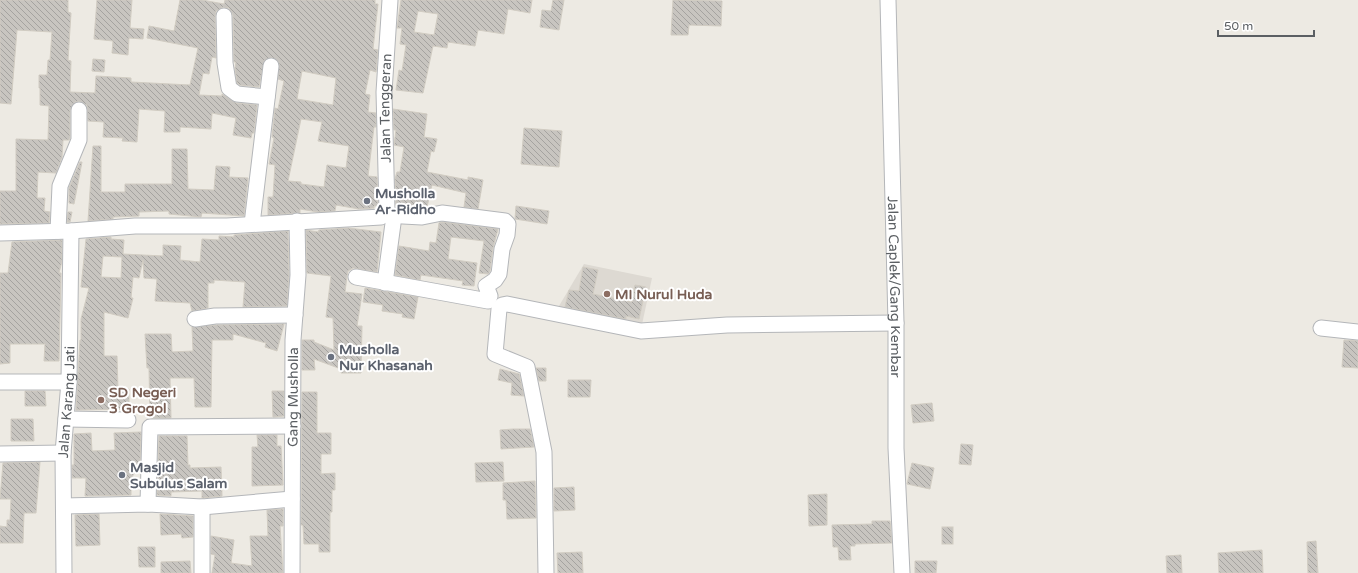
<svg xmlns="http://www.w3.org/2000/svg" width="1358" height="573" font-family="'Varela Round',sans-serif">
<defs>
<pattern id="building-back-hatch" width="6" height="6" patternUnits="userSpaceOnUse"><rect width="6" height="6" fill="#c8c5c0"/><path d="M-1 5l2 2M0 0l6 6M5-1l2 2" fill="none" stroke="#a5a3a0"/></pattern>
</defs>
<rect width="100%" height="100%" fill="#edeae3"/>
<polygon fill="#ddd9d2" points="584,264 652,278 641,329 556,311"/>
<g fill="url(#building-back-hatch)" stroke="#d1ccc2" fill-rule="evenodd">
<path d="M0 0H68V12L71 13 68 60 71 61 70 92 95 93 96 76 131 78V82L190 85 198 48 147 38 149 26 174 31 180 0H202L224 4 225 0H375V4H378L373 49 378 50 376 72 370 70 365 94 370 95 368 112 376 113V127H374L368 176 377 177 378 206H374V208L359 209 336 205 335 211 318 212 300 209V213L268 215V197H273L275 165 269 164 274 138 272 137 275 108 278 109 284 81 278 79 279 63 272 57 264 61 259 87 240 85 237 83 235 68 236 62H234L233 15 229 8 223 7 216 11 215 16 216 58 212 57 209 74 203 73 199 95 222 96V94L236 103 257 105 254 133H252L251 138 233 135 236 118 212 113 211 129 180 127V132H164L165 111 139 109 137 142 122 141 123 138 103 137 104 122 88 121 87 105 79 101 75 102 70 110V138L69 140H63L62 157 56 173 38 172 37 198H45L44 211 50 212 49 223 0 224V191H16V139L48 140 49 106 40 105V88H39V75H47L48 60H50L52 32 17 30 11 104 0 103ZM302 71 336 78 333 105 297 99ZM301 119 322 122 318 141 349 146 346 168 327 165 324 187 301 184V182L288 181Z"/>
<polygon points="97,0 132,0 130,28 144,29 143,39 129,38 128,55 112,53 113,41 94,39"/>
<path d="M401 0H532L530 13 508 9 504 34 478 30 475 46 448 42 447 48 433 46 423 93 396 90 399 70 402 71 406 45 400 44 402 28H397ZM418 11 438 14 434 35 414 32Z"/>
<polygon points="553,0 564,0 559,30 540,27 542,10 551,11"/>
<polygon points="673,0 722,1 721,26 689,25 688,35 671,35"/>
<polygon points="93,59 105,60 104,72 92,71"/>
<polygon points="393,109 427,114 424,137 437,139 434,152 431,151 427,172 468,180 468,177 483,180 478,209 464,207 466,193 432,185 427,207 396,207 395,179 397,172 400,172 404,147 394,145 396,130 394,130"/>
<polygon points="524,128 562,131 559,167 521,164"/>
<polygon points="93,146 101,146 101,192 125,192 125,184 172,184 172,149 187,149 188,189 214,190 216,166 230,167 229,177 248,178 244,216 202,213 201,217 169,214 169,211 139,212 139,216 113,217 113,219 88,221"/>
<polygon points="80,162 82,162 74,204 69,203 69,188"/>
<polygon points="516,206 549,211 547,224 515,219"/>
<polygon points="68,212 72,212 70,222 67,222"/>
<polygon points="442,222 498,229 493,248 490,271 488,274 479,273 484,241 451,237 448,259 477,263 474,286 462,285 463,281 421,275 420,280 395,275 399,246 429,251 430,242 436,243 439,223"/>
<polygon points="348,228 381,232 377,272 353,268 348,271 347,276 345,292 362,294 357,326 362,326 361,373 341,373 341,369 314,359 315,370 302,370 302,340 314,340 314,342 334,350 333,318 326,317 331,276 307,273 306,230 318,232 319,230"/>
<path d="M288 231 289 275 287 306 243 307 245 282 214 280V283H208V308L192 311 190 303 155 301 157 279 144 278 143 260 139 278 133 277 131 298H133L128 318 104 312V356H117L118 389H129V409L76 410 80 340H81V319L89 288 81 287 86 239 111 237V239L124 240 123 254 163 256V245L181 246 180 260 200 262 202 239 219 240V236L234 237V235ZM103 256 122 257 121 278 101 277Z"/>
<polygon points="62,240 62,261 59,273 61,273 59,361 44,361 45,344 10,344 10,363 0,364 0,273 8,273 12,242"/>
<polygon points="583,267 598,270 593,294 632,302 635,285 646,287 639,319 626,316 626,319 565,307 569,290 579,291"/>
<polygon points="365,288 418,297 414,319 402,317 403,314 382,311 383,305 363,302"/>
<polygon points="284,324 277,351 265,347 266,343 233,334 233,340 212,340 211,407 195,407 194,378 170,378 171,418 150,418 149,368 147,368 145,334 171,334 172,352 193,351 192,327 216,325"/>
<polygon points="1344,340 1358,341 1358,368 1342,367"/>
<polygon points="536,368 546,368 546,381 539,381"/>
<polygon points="500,369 519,374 524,396 511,395 512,383 498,380"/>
<polygon points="568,380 591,380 590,397 568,397"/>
<polygon points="25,391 45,391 46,406 25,406"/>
<polygon points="272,391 284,391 284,416 273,417"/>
<polygon points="302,392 317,392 317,433 331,433 331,454 321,454 321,474 335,473 335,490 332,490 332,512 330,512 330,552 319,552 319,544 304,544 303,525 301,525"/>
<polygon points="932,403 934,421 913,423 911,405"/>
<polygon points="11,419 33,419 34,441 11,441"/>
<polygon points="513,429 530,429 534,447 501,449 500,430"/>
<polygon points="141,432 140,466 131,478 131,495 85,496 86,478 72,478 72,465 74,465 74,434 91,433 92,451 115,450 114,433"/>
<polygon points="257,435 277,435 277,446 281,446 283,485 252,486 252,447 258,447"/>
<polygon points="159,436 187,436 188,465 190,465 190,468 221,467 222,496 202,498 202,491 171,492 171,496 157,495"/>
<polygon points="961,444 973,445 971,465 959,464"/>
<polygon points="40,462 36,513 24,513 23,543 0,543 0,526 7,527 7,520 10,520 11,499 0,499 3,463"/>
<polygon points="503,462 504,481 476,482 475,463"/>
<polygon points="912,463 934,468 930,489 907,484"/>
<polygon points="535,481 536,518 507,519 506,500 503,500 503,483"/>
<polygon points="574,487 575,510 554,511 554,488"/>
<polygon points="827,494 827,525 809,526 808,495"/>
<polygon points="283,509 283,526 280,526 283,573 212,573 215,555 211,554 211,536 234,540 231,563 252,566 250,536 268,536 267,510"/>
<polygon points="99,514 100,545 76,546 75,515"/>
<polygon points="160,514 193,516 193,537 182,538 181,534 161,535"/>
<polygon points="872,521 890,521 892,543 855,544 855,546 850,546 851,560 839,560 838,547 833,547 832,525 872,524"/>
<rect x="942" y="527" width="11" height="17"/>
<polygon points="1316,541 1318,573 1308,573 1307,542"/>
<polygon points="138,547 155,547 155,567 139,567"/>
<polygon points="1262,550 1263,573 1219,573 1218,553"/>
<polygon points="582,552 583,573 558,573 557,553"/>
<polygon points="1181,555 1182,573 1167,573 1166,556"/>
<polygon points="190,561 191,573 161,573 161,562"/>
<polygon points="915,561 937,561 936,573 915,573"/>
</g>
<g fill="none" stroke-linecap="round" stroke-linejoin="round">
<g stroke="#b4b6b9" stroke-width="17">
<g id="minor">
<path id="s1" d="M888 0 896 323V448L902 573"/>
<polyline points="224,16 225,63 229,88 237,94 267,97"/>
<path id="s2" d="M384 215 387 211 384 92 390 0"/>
<polyline points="252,224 271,66"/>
<polyline points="58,231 60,186 79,140 79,110"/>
<polyline points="0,233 71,231 135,226 227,226 381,217 384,215 422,217 442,213 505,221 508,224 507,235 502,249 499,274 495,280 486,286 490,296 488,301 356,277"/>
<polyline points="385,283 394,216"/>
<polyline points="195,319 215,316 295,315"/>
<polyline points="1321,328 1358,332"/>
<polyline points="0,382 69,382"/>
<polyline points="66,419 128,420"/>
<polyline points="0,454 63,453"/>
<polyline points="148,504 150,427 293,426"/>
<polyline points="64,506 148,504 202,507 292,499"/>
<path id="s3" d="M64 573 63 453 69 382 71 231"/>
<polyline points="202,573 202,507"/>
<path id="s4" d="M292 573 293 340 298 275 297 221"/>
<polyline points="546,573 544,452 527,367 495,354 499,309 502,305 507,304 641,331 727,325 896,323"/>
</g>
</g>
<use href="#minor" stroke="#fff" stroke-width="15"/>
</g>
<g fill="#6b7280" stroke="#fff" stroke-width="1.5">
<circle cx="367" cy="201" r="4"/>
<circle cx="331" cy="357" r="4"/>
<circle cx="122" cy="475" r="4"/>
</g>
<g fill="#8d6e63" stroke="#fff" stroke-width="1.5">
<circle cx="607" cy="294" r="4"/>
<circle cx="101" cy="400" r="4"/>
</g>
<g text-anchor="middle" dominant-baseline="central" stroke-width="4" stroke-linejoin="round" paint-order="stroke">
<g font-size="14" fill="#5b5f63" stroke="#fff">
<text stroke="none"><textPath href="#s2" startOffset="108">Jalan Tenggeran</textPath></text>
<text stroke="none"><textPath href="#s1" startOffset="287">Jalan Caplek/Gang Kembar</textPath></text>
<text stroke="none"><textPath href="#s4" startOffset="176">Gang Musholla</textPath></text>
<text stroke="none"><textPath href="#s3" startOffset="171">Jalan Karang Jati</textPath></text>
</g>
<g font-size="14" font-weight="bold" fill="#5b616d" stroke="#fff" text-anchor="start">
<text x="375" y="193">Musholla<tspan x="375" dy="16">Ar-Ridho</tspan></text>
<text x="339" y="349">Musholla<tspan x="339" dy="16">Nur Khasanah</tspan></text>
<text x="130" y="467">Masjid<tspan x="130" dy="16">Subulus Salam</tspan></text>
</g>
<g font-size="14" font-weight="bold" fill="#785e54" stroke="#fff" text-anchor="start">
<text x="615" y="294">MI Nurul Huda</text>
<text x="109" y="392">SD Negeri<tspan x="109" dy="16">3 Grogol</tspan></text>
</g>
</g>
<path d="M1218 30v6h96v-6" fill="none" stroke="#5b5f63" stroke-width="2"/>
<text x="1224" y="30" font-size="12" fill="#5b5f63" stroke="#ffffff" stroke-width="3" paint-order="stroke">50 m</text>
</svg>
